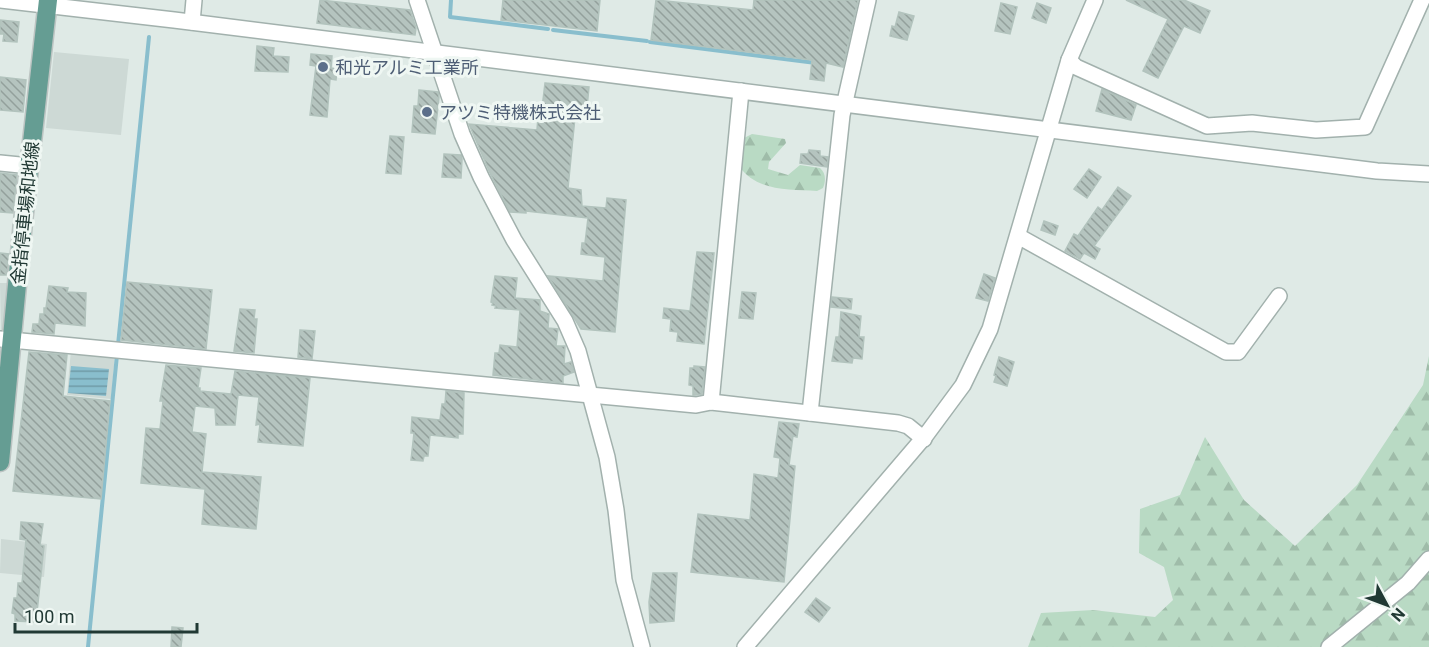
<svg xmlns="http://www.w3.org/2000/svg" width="1429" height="647" font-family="Roboto,'Noto Sans JP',sans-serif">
<defs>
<pattern id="forest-firs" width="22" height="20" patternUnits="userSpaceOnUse" patternTransform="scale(1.5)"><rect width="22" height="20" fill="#b9dac4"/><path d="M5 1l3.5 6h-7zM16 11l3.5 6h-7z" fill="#9fbca9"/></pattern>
<pattern id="water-rules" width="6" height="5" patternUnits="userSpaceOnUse" patternTransform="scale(1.5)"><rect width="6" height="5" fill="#89becd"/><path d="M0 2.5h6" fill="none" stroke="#709ba7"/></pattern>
<pattern id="building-back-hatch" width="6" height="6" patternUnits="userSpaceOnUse" patternTransform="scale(1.5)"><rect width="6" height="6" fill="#b5c4bf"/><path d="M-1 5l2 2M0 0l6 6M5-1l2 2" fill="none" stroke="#93a09c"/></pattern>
</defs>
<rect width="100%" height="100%" fill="#dfeae6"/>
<g fill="#cdd9d5">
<polygon points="54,52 129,59 121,135 46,128"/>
<polygon points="0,283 9,283 4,331 1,334"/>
<polygon points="71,350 115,354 111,399 67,395"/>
<polygon points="1,539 47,544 44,577 0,573"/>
</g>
<g fill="url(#forest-firs)">
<path d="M752 134 785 139 786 143 769 162 768 169 788 175 800 165 820 168C826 173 826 181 823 188L817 191C789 189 757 192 739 166L742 139Z"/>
<polygon points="1429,356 1429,647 1028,647 1041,613 1093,610 1155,617 1173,600 1164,567 1139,553 1140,509 1180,495 1205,437 1244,500 1295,546 1357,485 1423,385"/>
</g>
<polygon fill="url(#water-rules)" points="71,366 109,369 106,396 68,393"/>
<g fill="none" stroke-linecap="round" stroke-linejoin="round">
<g stroke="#89becd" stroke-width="4">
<polyline points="451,0 450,17 548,29"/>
<polyline points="553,30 647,41"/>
<polyline points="650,42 816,63"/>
<polyline points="118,345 149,37"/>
<polyline points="88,647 117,355"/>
</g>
</g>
<g fill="url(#building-back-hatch)" stroke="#b2c3bd" stroke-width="1.5">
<polygon points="320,0 410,10 416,28 415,35 317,23"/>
<polygon points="503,0 600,0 597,31 501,20"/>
<polygon points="656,0 753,10 754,0 858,0 843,67 826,63 824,81 810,79 812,60 651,40"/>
<polygon points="1126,0 1184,0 1210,11 1200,33 1184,26 1158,78 1143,71 1168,19"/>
<polygon points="1001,3 1017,7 1010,34 995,31"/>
<polygon points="1037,3 1051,8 1046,23 1032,18"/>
<polygon points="899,12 914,16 907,40 890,36 892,26 895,27"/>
<polygon points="0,20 19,22 17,42 3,41 4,34 0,34"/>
<polygon points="257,46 274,48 273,56 289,57 288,72 255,71"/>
<polygon points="311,54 332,56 331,68 337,69 336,80 330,79 327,117 310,115 316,66 310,65"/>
<polygon points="0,77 26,80 23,112 0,110"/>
<polygon points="545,83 589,87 586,118 575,117 568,188 581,190 582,206 606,208 607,198 626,200 615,332 581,329 548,276 603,281 605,257 581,254 582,243 585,243 588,218 526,211 526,213 510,212 490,173 469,124 537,130 538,117 541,117"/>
<polygon points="1102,89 1136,105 1131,120 1096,111"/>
<polygon points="419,90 438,92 439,97 435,134 412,132 414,106 418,106"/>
<polygon points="390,136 404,137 401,174 386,173"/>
<polygon points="809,150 820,151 820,156 828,157 827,167 800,163 801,154 808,154"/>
<polygon points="444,154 461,155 462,159 461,178 442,177"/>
<polygon points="1089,169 1101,177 1087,198 1074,189"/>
<polygon points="0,173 17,175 13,213 0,212"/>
<polygon points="1118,187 1131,196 1094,246 1100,249 1095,259 1084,253 1080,259 1065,251 1074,234 1078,236 1098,207 1102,210"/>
<polygon points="1044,221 1058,226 1055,235 1041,230"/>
<polygon points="697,252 714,253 704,344 677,341 678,332 670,331 671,319 663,318 664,308 690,311"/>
<polygon points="0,253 9,254 7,275 0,275"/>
<polygon points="984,274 995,278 988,301 976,298"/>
<polygon points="495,276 517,278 515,298 540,300 540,311 549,314 548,328 558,329 556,346 565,346 564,364 571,362 574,372 563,376 563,383 493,375 495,353 499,353 500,345 517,347 520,310 495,308 496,306 492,305 493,303 491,302"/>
<polygon points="127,282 212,290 206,349 121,340"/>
<polygon points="49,286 68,288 67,292 86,293 85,326 55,323 54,334 32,332 33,324 39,324 40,314 44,314 44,308 46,308"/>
<polygon points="742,292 756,293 753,319 739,318"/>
<polygon points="832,297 852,299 851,309 831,307"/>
<polygon points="240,309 255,310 254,319 257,319 254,353 234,351"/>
<polygon points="841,312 861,316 859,337 864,337 862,359 853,358 852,363 832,361 836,337 839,337"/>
<polygon points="300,330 315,331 312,359 298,357"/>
<polygon points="29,352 67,355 63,396 110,401 101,499 13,491"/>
<polygon points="999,357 1014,362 1007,386 994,382 996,376 994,375"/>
<polygon points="166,365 201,368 198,388 200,388 200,391 231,394 235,371 310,378 303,446 258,442 260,424 256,425 259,397 238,395 235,425 216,425 215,408 195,406 192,432 206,434 202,472 261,477 256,529 202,524 205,489 141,483 146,428 160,429 163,401 160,401"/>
<polygon points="694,366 705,367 702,394 695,395 693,395 693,386 689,385 690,368 694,368"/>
<polygon points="446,391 464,393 463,434 458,434 458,438 430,435 428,456 424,456 423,461 411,460 414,433 411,433 412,417 440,420 442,404 445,404"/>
<polygon points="779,422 799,424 797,437 793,436 789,465 795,466 784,582 691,572 698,514 750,520 754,474 778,478 780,458 774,457"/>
<polygon points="21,522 43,524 40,545 44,546 36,622 15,621 15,614 12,613 14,598 17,598 18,583 22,583 26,540 20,539"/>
<polygon points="653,573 677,573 674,621 650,623 649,602"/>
<polygon points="816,598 830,608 819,622 805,612"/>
<polygon points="172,627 183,628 181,647 171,647"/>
</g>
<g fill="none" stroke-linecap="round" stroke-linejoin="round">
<g stroke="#a2b1ad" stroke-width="18">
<g id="minor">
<polyline points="1,0 174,20 1377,171 1429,174"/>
<polyline points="417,0 462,134 481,177 514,240 565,321 578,351 607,457 616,510 624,580 642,647"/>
<polyline points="192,22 194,0"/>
<polyline points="1069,60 1076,67 1207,126 1252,123 1316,130 1365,127 1422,0"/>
<polyline points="0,163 30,166"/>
<polyline points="1018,236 1226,352 1238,352 1279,296"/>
<polyline points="0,339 696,405 711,402 898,423 908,426 924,439"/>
<polyline points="711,402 741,91"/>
<polyline points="810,413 842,115 868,0"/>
<polyline points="745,647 926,435 963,385 990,329 1069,60 1095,0"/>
<polyline points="1329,647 1408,583 1429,559"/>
</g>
</g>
<g stroke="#bcc4c2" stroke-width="21">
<polyline id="major" points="0,462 23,222 48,0"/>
</g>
<use href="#minor" stroke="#fff" stroke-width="15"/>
<use href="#major" stroke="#659d93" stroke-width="18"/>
</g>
<g fill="#5c6f8a" stroke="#eff7f3" stroke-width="2">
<circle cx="323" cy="67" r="6"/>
<circle cx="427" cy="112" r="6"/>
</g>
<g text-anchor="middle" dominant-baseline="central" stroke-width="6" stroke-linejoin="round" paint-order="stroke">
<g font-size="18" fill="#4e5e75" stroke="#eff7f3" text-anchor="start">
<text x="335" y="67">和光アルミ工業所</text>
<text x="439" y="112">アツミ特機株式会社</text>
</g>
<g font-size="18" fill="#213934" stroke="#eff7f3">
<text transform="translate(25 213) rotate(-84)">金指停車場和地線</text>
</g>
</g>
<g transform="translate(1387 605) rotate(131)" stroke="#eff7f3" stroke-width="4.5" paint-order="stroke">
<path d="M0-4.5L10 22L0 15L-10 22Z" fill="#213934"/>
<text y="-9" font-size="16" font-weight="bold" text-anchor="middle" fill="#213934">N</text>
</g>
<path d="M15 623v9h182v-9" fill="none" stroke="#213934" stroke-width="3"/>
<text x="24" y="623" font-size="18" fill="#213934" stroke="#eff7f3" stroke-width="4.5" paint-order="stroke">100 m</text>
</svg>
